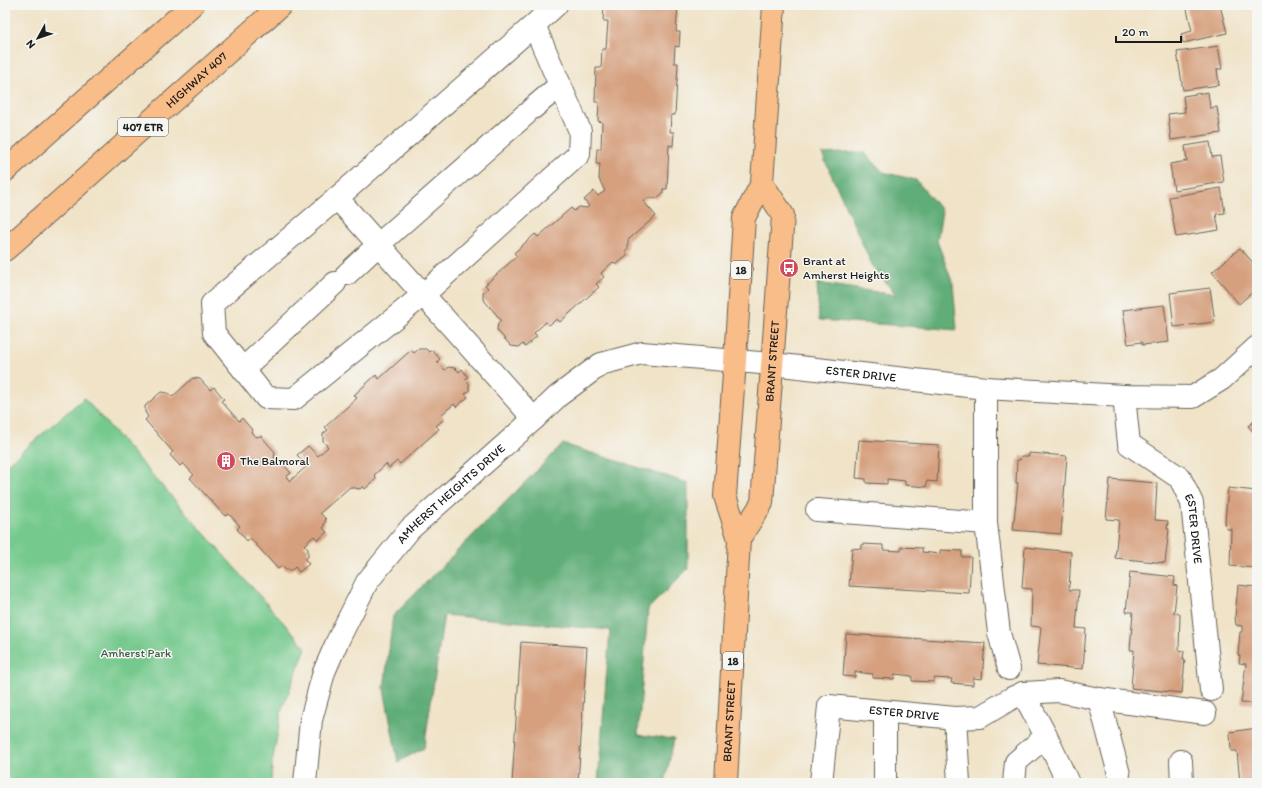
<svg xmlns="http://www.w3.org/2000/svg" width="1262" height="788" font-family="Itim,sans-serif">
<rect width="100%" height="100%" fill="#f6f6f2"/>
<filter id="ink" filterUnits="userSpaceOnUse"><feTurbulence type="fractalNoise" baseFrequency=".025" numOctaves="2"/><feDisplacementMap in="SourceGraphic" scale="8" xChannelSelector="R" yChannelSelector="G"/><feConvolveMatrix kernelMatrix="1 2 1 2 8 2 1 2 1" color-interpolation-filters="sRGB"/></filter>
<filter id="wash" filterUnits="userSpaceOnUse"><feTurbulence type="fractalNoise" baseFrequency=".012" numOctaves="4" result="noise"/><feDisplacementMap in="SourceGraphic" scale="16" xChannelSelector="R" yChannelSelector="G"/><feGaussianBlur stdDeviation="0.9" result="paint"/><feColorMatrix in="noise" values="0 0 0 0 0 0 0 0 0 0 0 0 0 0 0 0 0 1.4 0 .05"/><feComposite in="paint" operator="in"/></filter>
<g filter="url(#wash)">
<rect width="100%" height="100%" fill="#f0e3c7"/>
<polygon fill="#75c98d" stroke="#487254" points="84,398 306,648 282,709 272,763 271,783 5,783 5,466"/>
<g fill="#60ad78" stroke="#3e644a">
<polygon points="864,152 883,172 916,180 942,211 937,241 953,284 957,330 921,327 819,320 817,283 896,295 872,265 822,154"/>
<polygon points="563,444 688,483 688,569 648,609 638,735 674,739 665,783 598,783 610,630 444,615 424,748 398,762 384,689 393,616"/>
</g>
<g id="blocks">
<g fill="#d6a07f">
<polygon points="609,5 678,5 676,32 680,32 679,47 675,46 674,63 678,63 675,115 671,115 670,132 674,132 673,146 669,145 667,189 663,189 663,193 657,198 647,198 643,201 656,216 628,240 628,249 625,252 628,255 616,265 613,262 601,273 604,277 596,284 599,287 560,322 557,319 549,325 546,322 534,333 537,336 525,347 523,344 519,347 511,346 497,330 498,323 501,320 483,299 483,292 488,288 485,285 517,256 514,253 535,234 538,237 571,208 574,211 579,207 587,208 589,206 584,200 594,191 598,196 605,191 599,179 600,164 596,164 597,149 601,149 602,122 598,121 599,102 595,102 596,68 601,68 602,49 606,49 608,21 603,21 604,6 609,6"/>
<polygon points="1186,5 1220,5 1227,33 1183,43 1181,34 1192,31"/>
<polygon points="1218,46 1222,69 1217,69 1219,85 1183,90 1177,52"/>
<polygon points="1208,92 1210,108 1217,107 1221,133 1171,140 1168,114 1185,112 1183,96"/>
<polygon points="1210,142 1212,157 1220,156 1224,182 1174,190 1170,164 1187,161 1185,146"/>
<polygon points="1221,188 1225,213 1216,214 1219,230 1176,237 1169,197"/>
<polygon points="1240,248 1257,267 1257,282 1253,286 1256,289 1239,304 1212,272"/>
<polygon points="1210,288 1215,322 1174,327 1170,293"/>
<polygon points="1164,305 1169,342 1142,345 1142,342 1128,344 1123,310"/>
<polygon points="419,349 426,349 429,352 432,350 440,359 437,362 445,370 448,367 455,368 459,372 462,369 468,377 465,379 469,383 469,391 465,394 468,397 456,407 454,404 441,415 444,419 436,426 439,429 400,464 397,461 389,468 386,464 374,475 377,478 365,489 363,486 360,489 350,487 320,513 326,519 323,528 327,532 318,540 314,536 304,545 308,549 308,557 305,559 309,564 299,572 295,567 292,570 286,570 282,566 278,569 250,538 247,541 237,529 240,526 229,514 225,516 190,478 194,475 183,463 180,466 170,455 173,452 145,420 148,417 145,412 145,406 161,392 168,393 172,397 193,378 200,379 210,390 214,387 224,399 221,401 239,421 242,418 252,430 251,432 255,437 261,436 275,452 274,459 278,463 280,461 291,473 286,477 290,481 307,466 297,455 308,446 318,456 328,447 323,441 323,434 328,430 325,427 357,398 354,395 376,375 379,379 411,350 414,353"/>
<polygon points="1257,419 1257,436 1248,426"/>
<polygon points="859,440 939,445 937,482 927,481 926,487 905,485 905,481 887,479 887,484 866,483 866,479 856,478"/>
<polygon points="1029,453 1067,456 1061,534 1013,530 1018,483 1016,483 1017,460 1020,460 1021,456 1029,456"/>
<polygon points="1110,479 1157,483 1155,520 1168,521 1167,529 1169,529 1165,563 1115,558 1119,520 1106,519"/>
<polygon points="1228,488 1257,491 1257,568 1230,566 1231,529 1226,529 1225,521"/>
<polygon points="862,544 883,545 883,550 901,551 901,547 922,548 922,552 940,554 940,550 962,551 962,557 971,557 969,593 849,586 852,548 862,549"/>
<polygon points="1025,547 1071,552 1069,590 1079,590 1076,628 1086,629 1083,669 1037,665 1041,627 1031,626 1032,589 1022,588"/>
<polygon points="1130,572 1175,577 1174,585 1177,586 1174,613 1180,614 1179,650 1184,651 1183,659 1185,659 1182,693 1131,688 1134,650 1130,650 1133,612 1126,612"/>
<polygon points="1238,585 1257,587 1257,704 1241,703 1246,664 1239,663 1240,656 1238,655 1240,632 1242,632 1242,626 1236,625 1235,617"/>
<polygon points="846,634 985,643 982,679 973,678 973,685 951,683 952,679 934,678 934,682 912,681 912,676 895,674 894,679 873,678 873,674 855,672 855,677 843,676"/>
<polygon points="521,642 587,647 578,783 512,783"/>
<polygon points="1257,728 1257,783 1240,783 1237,751 1231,751 1230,732"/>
</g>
</g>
</g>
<g filter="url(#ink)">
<use href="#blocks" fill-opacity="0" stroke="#666258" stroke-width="1"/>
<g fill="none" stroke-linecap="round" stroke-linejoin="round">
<g stroke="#666258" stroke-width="24">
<g id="minor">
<polyline points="534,25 337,198 212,304 214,333 266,398 294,399 423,295 579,154 580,131 534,25 556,5"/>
<polyline points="533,108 560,85"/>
<polyline points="337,198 534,419"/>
<polyline points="347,274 379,244 525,115"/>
<polyline points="243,369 335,283"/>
<polyline points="986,388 986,523 999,633 1009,669"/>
<path id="s1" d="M1124 396 1129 444 1180 478 1192 503 1211 690"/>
<polyline points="817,510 986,523"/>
<polyline points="1023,693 1046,736 1068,783"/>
<polyline points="1099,699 1119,774"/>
<polyline points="885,712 885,783"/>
<polyline points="955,718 959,783"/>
<polyline points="1181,761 1182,783"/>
<path id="s2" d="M305 783 311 720 324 672 337 642 367 582 410 529 534 419 558 396 601 364 642 353 772 364 986 388 1124 396 1193 397 1222 379 1257 347"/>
<path id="s3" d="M821 783 829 706 955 718 980 717 1012 698 1023 693 1059 691 1099 699 1205 713"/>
<polyline points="1014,783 1016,762 1046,736"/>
</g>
</g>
<g stroke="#666258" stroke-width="24">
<g id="major">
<path id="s4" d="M739 539 762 503 783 215 762 183"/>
<path id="s5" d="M726 783 739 539 725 496 735 361 744 218 762 183 774 5"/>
</g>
</g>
<g stroke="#666258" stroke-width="24">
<g id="highway">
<polyline points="5,171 192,5"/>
<path id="s6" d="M5 250 281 5"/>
</g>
</g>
<use href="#minor" stroke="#fff" stroke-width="22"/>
<use href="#major" stroke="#f8bd88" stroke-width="22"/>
<use href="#highway" stroke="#f8bd88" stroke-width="22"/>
</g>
</g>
<defs>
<g id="bus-disc" transform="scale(1)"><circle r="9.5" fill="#d1495b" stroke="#f6f6f2"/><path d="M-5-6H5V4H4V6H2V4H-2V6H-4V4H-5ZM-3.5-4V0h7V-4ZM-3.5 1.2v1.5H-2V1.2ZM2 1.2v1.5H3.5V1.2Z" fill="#fff"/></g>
<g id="building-disc" transform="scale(1)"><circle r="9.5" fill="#d1495b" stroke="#f6f6f2"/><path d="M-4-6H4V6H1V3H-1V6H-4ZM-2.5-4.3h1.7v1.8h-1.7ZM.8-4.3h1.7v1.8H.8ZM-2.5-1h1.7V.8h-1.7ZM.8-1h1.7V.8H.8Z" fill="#fff"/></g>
</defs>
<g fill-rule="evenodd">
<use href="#bus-disc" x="789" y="268"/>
<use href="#building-disc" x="226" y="461"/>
</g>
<g text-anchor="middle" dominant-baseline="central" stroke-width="3" stroke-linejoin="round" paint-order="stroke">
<g fill="#f6f6f2" stroke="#5d5d5c" stroke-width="1">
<rect x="118" y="118" width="50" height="18" rx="3"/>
<rect x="731" y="261" width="20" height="18" rx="3"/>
<rect x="723" y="652" width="20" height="18" rx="3"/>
</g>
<g font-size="11" font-weight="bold" fill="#1c1c1c">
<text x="143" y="127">407 ETR</text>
<text x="741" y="270">18</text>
<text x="733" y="661">18</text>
</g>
<g font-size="12" fill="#1c1c1c" stroke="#f6f6f2">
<text stroke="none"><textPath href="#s6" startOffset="256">HIGHWAY 407</textPath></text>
<text stroke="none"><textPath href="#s4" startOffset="185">BRANT STREET</textPath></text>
<text stroke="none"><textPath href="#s2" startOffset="796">ESTER DRIVE</textPath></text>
<text stroke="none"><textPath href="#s2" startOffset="335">AMHERST HEIGHTS DRIVE</textPath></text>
<text stroke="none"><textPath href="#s1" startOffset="163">ESTER DRIVE</textPath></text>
<text stroke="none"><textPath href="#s3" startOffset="153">ESTER DRIVE</textPath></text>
<text stroke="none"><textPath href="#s5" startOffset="62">BRANT STREET</textPath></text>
</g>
<g font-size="12" fill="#1c1c1c" stroke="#f6f6f2" text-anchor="start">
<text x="803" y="261">Brant at<tspan x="803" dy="14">Amherst Heights</tspan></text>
<text x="240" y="461">The Balmoral</text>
</g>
<g font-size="12" fill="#3b5944" stroke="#f6f6f2">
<text x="136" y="653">Amherst Park</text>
</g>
</g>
<rect width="1262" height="788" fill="none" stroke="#f6f6f2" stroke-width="20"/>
<g transform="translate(38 38) rotate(230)" stroke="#f6f6f2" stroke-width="3" paint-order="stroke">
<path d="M0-3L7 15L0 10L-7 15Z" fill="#1c1c1c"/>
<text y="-6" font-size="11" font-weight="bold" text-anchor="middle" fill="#1c1c1c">N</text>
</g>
<path d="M1116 36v6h65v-6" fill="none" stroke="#1c1c1c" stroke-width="2"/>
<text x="1122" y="36" font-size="12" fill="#1c1c1c" stroke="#f6f6f2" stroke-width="3" paint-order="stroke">20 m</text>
</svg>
